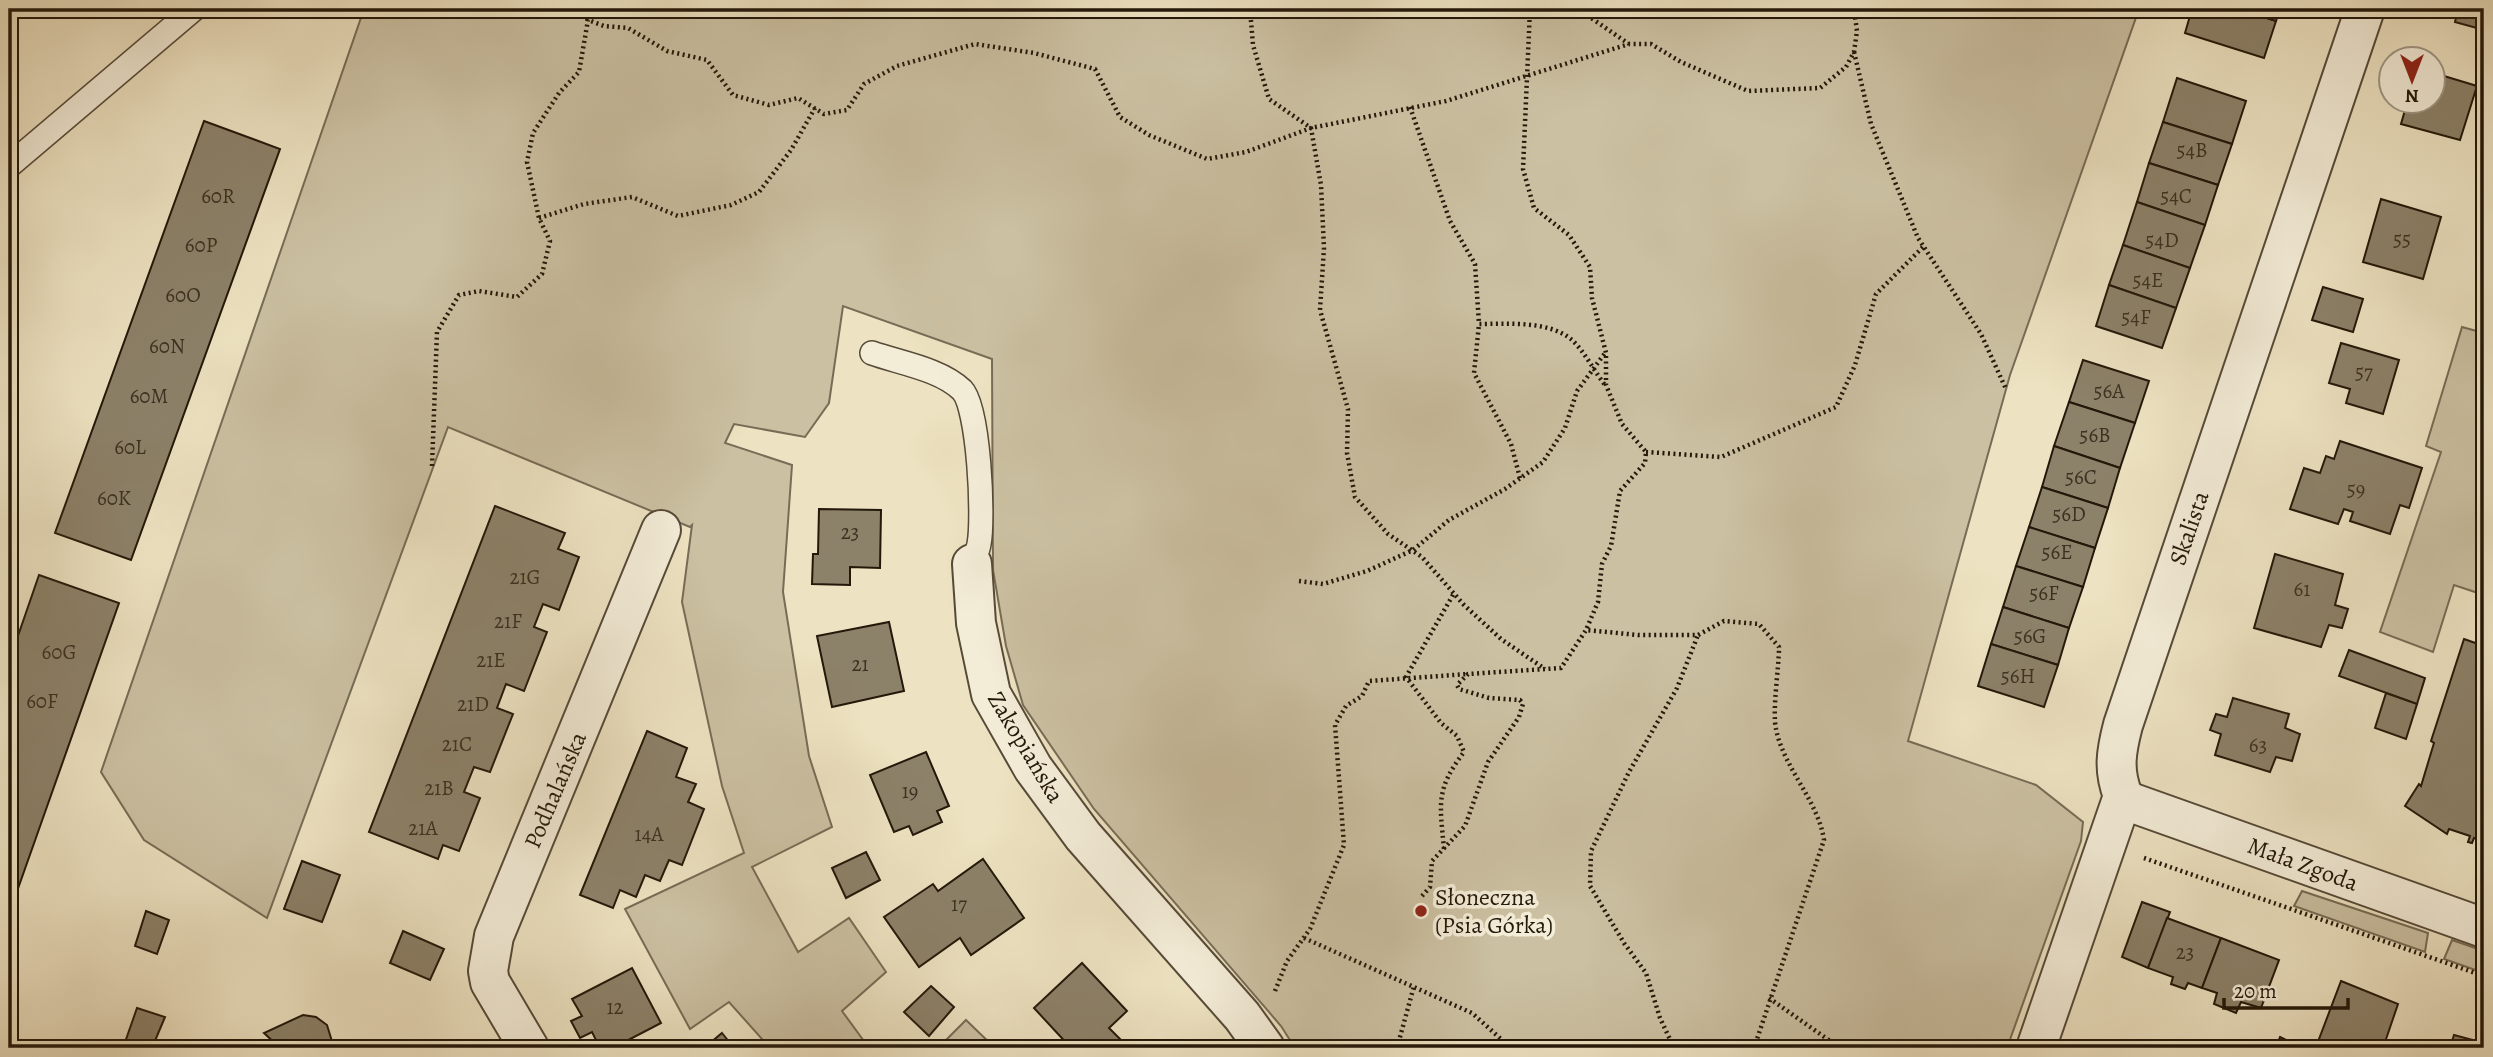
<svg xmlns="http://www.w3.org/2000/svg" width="2493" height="1057" font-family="Alegreya,serif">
<rect width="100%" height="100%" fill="#ede2c1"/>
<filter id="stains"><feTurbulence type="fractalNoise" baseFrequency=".00286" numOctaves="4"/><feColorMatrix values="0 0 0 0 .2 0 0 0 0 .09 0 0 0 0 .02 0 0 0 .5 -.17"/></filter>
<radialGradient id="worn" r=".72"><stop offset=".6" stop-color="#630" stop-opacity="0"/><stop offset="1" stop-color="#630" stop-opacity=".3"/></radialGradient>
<g fill="#cbc0a2" stroke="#776c56" stroke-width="2">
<polygon points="364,9 2139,9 2010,375 1908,741 2036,785 2083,822 2081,841 2007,1048 1295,1048 1281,1026 1094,809 1023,705 1006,646 993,570 992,359 843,306 829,403 805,437 734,424 725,443 792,465 783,592 809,756 832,827 752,867 798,952 849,918 886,972 842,1011 869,1048 770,1048 729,1002 690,1029 625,909 744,853 722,786 682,602 692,525 690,527 448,427 267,918 144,840 101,772"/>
<polygon points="2462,327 2484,333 2484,595 2454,585 2433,652 2380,632 2441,452 2426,446"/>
<polygon points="2302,891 2428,933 2425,952 2294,906"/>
<polygon points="2452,940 2484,951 2484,973 2444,959"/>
<polygon points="966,1020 995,1048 938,1048"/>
</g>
<g fill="#8c8169" stroke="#23180a" stroke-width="2">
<polygon points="2192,9 2239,9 2276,21 2264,58 2185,33"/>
<polygon points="2239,9 2280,9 2276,21"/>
<polygon points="2458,9 2484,9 2484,30 2455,22"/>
<polygon points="2434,73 2477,86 2460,140 2401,124 2405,110 2396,108 2398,102 2434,102"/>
<polygon points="2177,78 2246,101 2232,144 2163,122"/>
<polygon points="204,121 280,149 131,560 55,533"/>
<polygon points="2163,122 2232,144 2218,185 2149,163"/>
<polygon points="2149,163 2218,185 2205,225 2137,202"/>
<polygon points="2381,199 2441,217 2423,279 2363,262"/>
<polygon points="2137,202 2205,225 2190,268 2123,245"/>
<polygon points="2123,245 2190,268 2176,308 2109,285"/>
<polygon points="2109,285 2176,308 2162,348 2096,326"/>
<polygon points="2323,287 2363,299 2353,332 2312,320"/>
<polygon points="2341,343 2399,360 2383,414 2346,403 2350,389 2329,383"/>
<polygon points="2083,360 2149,381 2135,423 2069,402"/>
<polygon points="2069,402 2135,423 2120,468 2054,446"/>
<polygon points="2340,441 2422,468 2409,508 2400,505 2390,534 2350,521 2353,512 2344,509 2338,524 2290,509 2304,468 2320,473 2326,456 2334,459"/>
<polygon points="2054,446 2120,468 2108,508 2042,487"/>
<polygon points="2042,487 2108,508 2095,548 2029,527"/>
<polygon points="495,506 565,533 558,549 579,557 559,610 543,604 534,627 547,632 524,691 506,684 497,708 513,714 490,772 474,767 464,792 480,798 459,851 443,845 438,859 369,832"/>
<polygon points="819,509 881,510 880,568 850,567 850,585 812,584 813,554 818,554"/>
<polygon points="2029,527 2095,548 2083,587 2016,566"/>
<polygon points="2275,554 2343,574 2335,605 2348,609 2342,628 2329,625 2321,647 2254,628"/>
<polygon points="2016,566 2083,587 2069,628 2003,607"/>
<polygon points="39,575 119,603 9,914 9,662"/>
<polygon points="2003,607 2069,628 2058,665 1991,644"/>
<polygon points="889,622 904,691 832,707 817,636"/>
<polygon points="2464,639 2484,646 2484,841 2474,838 2472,843 2468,842 2470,836 2449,829 2447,834 2405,806 2419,784 2421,786 2434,743 2431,741"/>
<polygon points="1991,644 2058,665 2044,707 1978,686"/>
<polygon points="2349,650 2425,678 2417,704 2339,676"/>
<polygon points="2386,693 2417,704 2406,739 2375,728"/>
<polygon points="2233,698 2289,714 2285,728 2300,734 2292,761 2276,757 2270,772 2215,755 2221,734 2210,730 2216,714 2227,717"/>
<polygon points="647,731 687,748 676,777 696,784 688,802 704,809 682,865 669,860 660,881 645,875 636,897 620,890 613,908 580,895"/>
<polygon points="926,752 949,806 937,811 942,822 913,835 909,826 894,832 870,775"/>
<polygon points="866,852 880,880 846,898 832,868"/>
<polygon points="983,859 1024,918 971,955 960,938 919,967 884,917 933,884 938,891"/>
<polygon points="302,861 340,875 322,922 284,909"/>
<polygon points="2142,902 2170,912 2148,968 2122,957"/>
<polygon points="146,911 169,920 157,954 135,946"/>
<polygon points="2167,918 2221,938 2202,988 2188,983 2185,989 2171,984 2173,977 2148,968"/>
<polygon points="403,931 444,949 430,980 390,963"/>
<polygon points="2221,938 2279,960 2261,1008 2241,1002 2236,1013 2214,1004 2217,993 2202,988"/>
<polygon points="1082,963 1127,1011 1109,1028 1120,1039 1110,1048 1098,1048 1092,1042 1086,1048 1071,1048 1034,1008"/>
<polygon points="632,968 661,1023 613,1048 600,1048 592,1032 580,1038 571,1021 582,1016 572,999"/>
<polygon points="2341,981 2398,1004 2383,1048 2316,1047"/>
<polygon points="931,986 954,1007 929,1036 904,1012"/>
<polygon points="137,1008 165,1017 152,1048 123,1048"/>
<polygon points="303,1015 316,1017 327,1025 334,1048 280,1048 264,1033"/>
<polygon points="722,1033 734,1048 704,1048"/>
<polygon points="2454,1035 2484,1043 2484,1048 2450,1048"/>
<polygon points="2280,1037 2297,1045 2295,1048 2276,1048"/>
</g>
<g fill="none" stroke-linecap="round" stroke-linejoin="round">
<g stroke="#564a38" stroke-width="26">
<g id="lane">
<polyline points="9,166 194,9"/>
<path d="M872 353C900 363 940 369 962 390 979 407 984 519 979 544 978 551 974 558 972 564"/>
</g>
</g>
<g stroke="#564a38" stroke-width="42">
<g id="street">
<polyline points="972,564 976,623 991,694 1033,768 1083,836 1242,1016 1265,1048"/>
<polyline points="2123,796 2130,802 2484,928"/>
<polyline points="529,1048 490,982 488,971 494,936 661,530"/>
<path d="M2036 1048 2123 796C2113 770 2116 752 2123 725L2365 9"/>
</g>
</g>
<g stroke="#23180a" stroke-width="4.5" stroke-dasharray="2 3.5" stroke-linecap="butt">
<polyline points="581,9 588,20 604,26 628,28 667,51 707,60 733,95 769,105 798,98 824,114 847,110 864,84 897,66 975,44 1034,53 1095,69 1120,117 1149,135 1207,159 1246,152 1311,128 1446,101 1629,44 1651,44 1681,62 1748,91 1820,88 1846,67 1854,52 1857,31 1854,9"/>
<polyline points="1250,9 1253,45 1269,99 1311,128 1321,185 1324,248 1320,310 1348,409 1347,453 1355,497 1388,534 1422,557 1464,605 1501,639 1545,669"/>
<polyline points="1530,9 1523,169 1534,208 1569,235 1590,267 1592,298 1606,353 1606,385 1622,424 1646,452 1645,463 1620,491 1611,546 1602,564 1598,602 1586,630"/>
<polyline points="1578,9 1629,44"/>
<polyline points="1854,52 1871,124 1918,238 1981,334 2006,389"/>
<polyline points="1410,107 1450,221 1475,264 1479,324"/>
<polyline points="539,218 584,204 632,197 678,216 731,205 759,192 791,150 815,108"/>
<polyline points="1646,452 1721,457 1836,407 1855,365 1876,294 1924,246"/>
<polyline points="432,466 437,332 459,295 479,291 517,297 542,274 550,241 539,218 527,162 533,133 559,93 579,72 588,20"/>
<path d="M1520 478 1511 444 1474 373 1479 324C1506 324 1549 320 1572 340 1585 352 1594 371 1605 385"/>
<polyline points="1299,581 1323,584 1367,571 1413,550 1449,520 1505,489 1543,462 1565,428 1577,391 1605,353"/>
<path d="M1444 849C1440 804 1435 790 1464 752L1457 736 1441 723 1406 677 1454 593"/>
<polyline points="2144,858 2484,976"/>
<path d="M1422 896 1430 887 1432 861 1465 826 1488 762 1519 717 1523 704 1520 700 1489 698 1459 689 1457 685 1468 674 1561 668 1586 630 1638 635H1698L1724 621 1759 624 1779 647C1779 668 1772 711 1776 729 1784 769 1818 800 1824 840L1754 1048"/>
<polyline points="1304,938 1472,1013 1511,1048"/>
<polyline points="1275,991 1287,961 1310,929 1344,845 1335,725 1346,706 1362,696 1369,681 1468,674"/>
<polyline points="1769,998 1840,1048"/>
<polyline points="1397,1048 1414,986"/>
<polyline points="1674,1048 1660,1018 1646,973 1624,943 1590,886 1591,851 1629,772 1677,688 1698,635"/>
</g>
<use href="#lane" stroke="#f3ecd7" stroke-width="23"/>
<use href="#street" stroke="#f3ecd7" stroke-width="38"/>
</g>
<circle fill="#8f2418" stroke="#f3ecd7" stroke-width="2.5" cx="1421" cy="911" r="7"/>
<g text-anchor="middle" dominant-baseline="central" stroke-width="7" stroke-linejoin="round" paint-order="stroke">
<g font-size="21" fill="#3d3222">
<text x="2192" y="150">54B</text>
<text x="218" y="196">60R</text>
<text x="2176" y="196">54C</text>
<text x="2402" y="239">55</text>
<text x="2162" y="240">54D</text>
<text x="201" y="245">60P</text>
<text x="2148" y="280">54E</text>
<text x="183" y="295">60O</text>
<text x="2136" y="317">54F</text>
<text x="167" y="346">60N</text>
<text x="2364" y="372">57</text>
<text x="2109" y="391">56A</text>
<text x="149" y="396">60M</text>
<text x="2095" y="435">56B</text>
<text x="130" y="447">60L</text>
<text x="2081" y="477">56C</text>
<text x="2356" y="489">59</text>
<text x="114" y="498">60K</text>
<text x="2069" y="514">56D</text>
<text x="850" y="532">23</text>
<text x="2057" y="552">56E</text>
<text x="525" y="577">21G</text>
<text x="2302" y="589">61</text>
<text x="2044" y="593">56F</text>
<text x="508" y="621">21F</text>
<text x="2030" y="636">56G</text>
<text x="59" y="652">60G</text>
<text x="491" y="660">21E</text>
<text x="860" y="664">21</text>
<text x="2018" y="676">56H</text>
<text x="42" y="701">60F</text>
<text x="473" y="704">21D</text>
<text x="457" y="744">21C</text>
<text x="2258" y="745">63</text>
<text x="439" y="788">21B</text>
<text x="910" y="791">19</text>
<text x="423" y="828">21A</text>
<text x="649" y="834">14A</text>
<text x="959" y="904">17</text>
<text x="2185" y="952">23</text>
<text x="615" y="1007">12</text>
</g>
<g font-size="24" fill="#23180a" stroke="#f3ecd7">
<text transform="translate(2189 528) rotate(-71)">Skalista</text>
<text transform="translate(1026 747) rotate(59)">Zakopiańska</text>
<text transform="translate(555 790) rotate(-67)">Podhalańska</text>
<text transform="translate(2303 864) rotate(20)">Mała Zgoda</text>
</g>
<g font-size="24" fill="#23180a" stroke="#f3ecd7" text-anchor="start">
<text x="1435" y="897">Słoneczna<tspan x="1435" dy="28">(Psia Górka)</tspan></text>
</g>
</g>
<rect width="2493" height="1057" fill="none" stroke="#ede2c1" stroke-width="35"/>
<rect x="10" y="10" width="2472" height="1036" fill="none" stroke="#23180a" stroke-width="3.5"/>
<rect x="18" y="18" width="2458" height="1022" fill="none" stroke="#23180a" stroke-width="2"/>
<g transform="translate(2412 80) rotate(180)"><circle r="33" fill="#f3ecd7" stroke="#a09785" stroke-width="2"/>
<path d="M0-5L12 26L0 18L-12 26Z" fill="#8f2418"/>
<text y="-10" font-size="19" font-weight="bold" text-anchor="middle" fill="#23180a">N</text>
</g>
<path d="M2224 998v10h124v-10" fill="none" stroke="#23180a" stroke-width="3.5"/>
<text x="2234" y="998" font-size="21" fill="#23180a" stroke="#f3ecd7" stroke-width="5" paint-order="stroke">20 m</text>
<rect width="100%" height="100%" filter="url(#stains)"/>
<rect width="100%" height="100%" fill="url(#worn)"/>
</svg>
